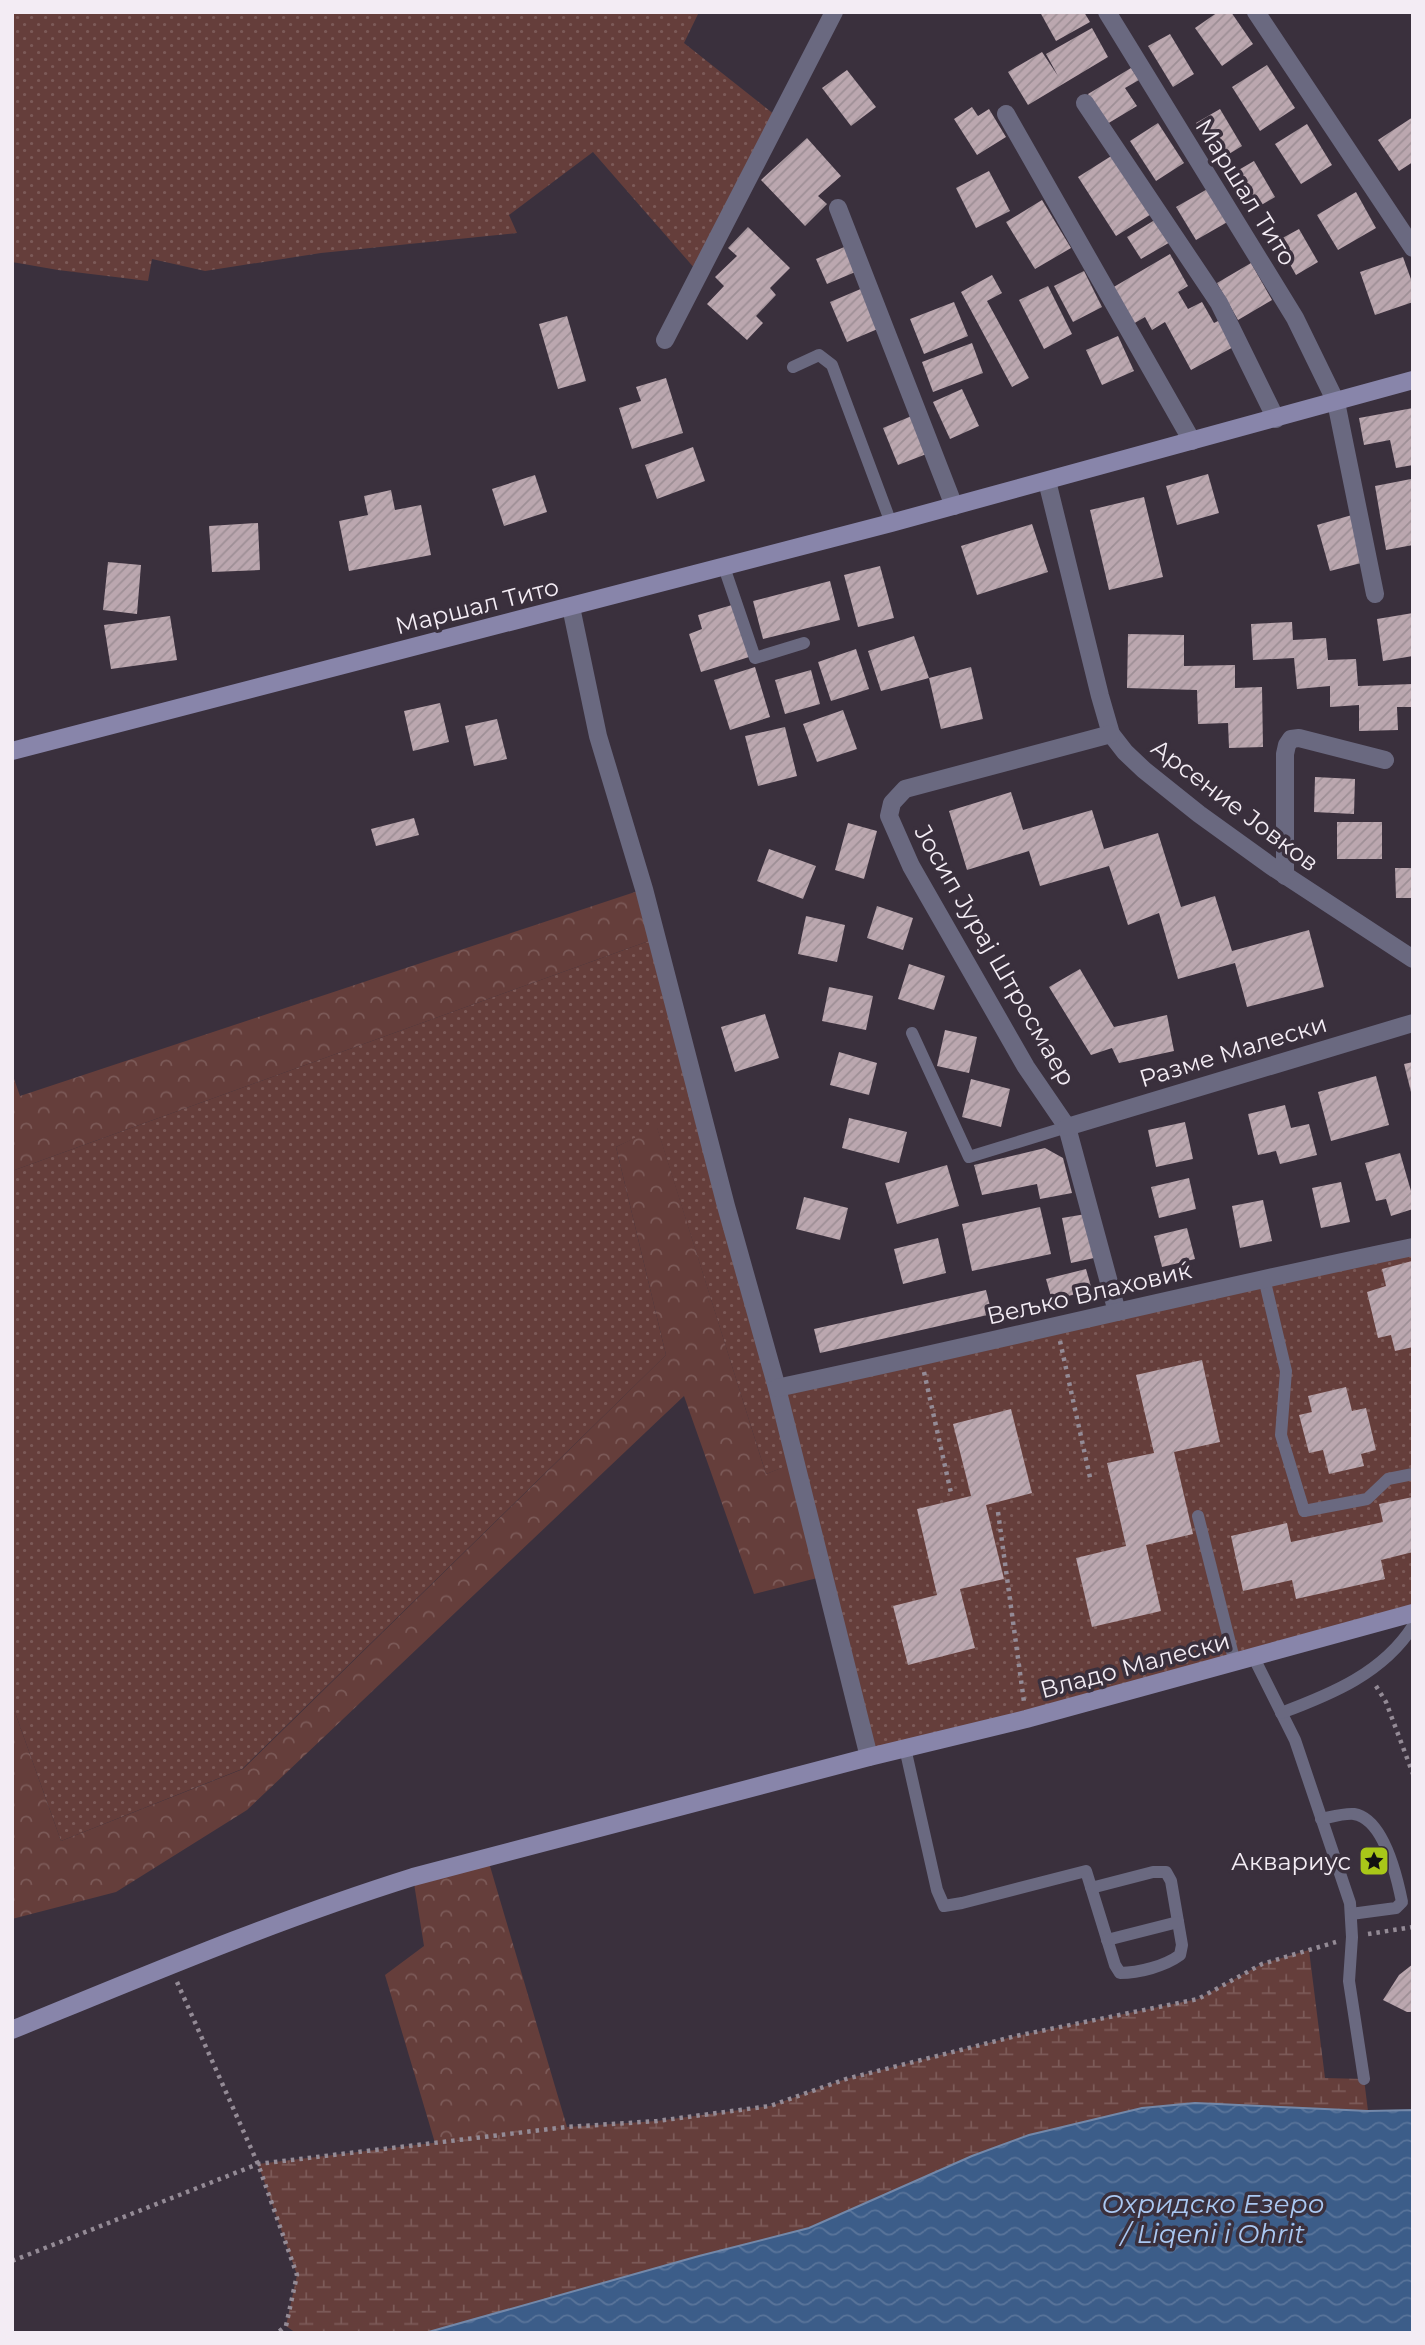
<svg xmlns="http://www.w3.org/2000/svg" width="1425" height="2345" font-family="Montserrat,sans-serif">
<defs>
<pattern id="grass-dots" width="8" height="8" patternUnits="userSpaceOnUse" patternTransform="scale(1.75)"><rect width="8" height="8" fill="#653e3b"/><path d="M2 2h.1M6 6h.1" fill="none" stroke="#7c5a58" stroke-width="1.8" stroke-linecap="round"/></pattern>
<pattern id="forest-crowns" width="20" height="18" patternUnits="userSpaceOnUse" patternTransform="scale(1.75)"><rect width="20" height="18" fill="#653e3b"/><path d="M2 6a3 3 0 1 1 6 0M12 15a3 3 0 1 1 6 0" fill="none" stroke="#7c5a58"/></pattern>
<pattern id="wetland-marsh" width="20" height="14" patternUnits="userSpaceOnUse" patternTransform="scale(1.75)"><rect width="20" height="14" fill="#653e3b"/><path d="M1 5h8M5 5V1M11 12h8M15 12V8" fill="none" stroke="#7c5a58"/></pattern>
<pattern id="water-waves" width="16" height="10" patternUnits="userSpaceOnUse" patternTransform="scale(1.75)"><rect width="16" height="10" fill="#3c5d89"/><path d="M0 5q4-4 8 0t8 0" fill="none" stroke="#59749a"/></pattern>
<pattern id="building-hatch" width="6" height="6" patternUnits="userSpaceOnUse" patternTransform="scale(1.75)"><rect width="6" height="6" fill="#bba7af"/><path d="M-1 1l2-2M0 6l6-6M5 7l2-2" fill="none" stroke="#9e8f96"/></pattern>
</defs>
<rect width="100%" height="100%" fill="#3a303d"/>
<g fill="url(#grass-dots)">
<polygon points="12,12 699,12 684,43 775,115 696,270 593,152 509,215 517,233 321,253 205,271 152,259 148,281 58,270 12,262"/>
<polygon points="657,938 777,1388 1413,1247 1413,1613 869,1757 795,1463 766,1474 657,1128 616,1147 666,1355 242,1769 61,1841 12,1704 12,1171"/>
</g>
<g fill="url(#forest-crowns)">
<polygon points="644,889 657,938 12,1171 12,1073 20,1096"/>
<polygon points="657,1127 766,1474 796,1462 825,1576 754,1594 684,1396 247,1810 116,1892 12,1919 12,1704 61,1841 243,1769 666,1355 616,1147"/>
<polygon points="487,1856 567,2127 435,2143 385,1975 424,1946 413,1877"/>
</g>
<polygon fill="url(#wetland-marsh)" points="1309,1950 1325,2078 1364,2079 1368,2111 1409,2333 296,2333 286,2326 297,2275 258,2164 567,2127 657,2121 770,2106 846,2079 1016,2036 1198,1999 1262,1964"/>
<polygon fill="url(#water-waves)" stroke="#7388a9" stroke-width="2" points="1195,2103 1368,2111 1413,2110 1413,2333 425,2333 699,2256 809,2228 972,2156 1029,2135 1142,2108"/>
<g fill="url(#building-hatch)">
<polygon points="1040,12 1084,12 1090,22 1056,41"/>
<polygon points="1218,12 1231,12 1253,44 1222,66 1195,28"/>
<polygon points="1092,28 1108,57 1028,105 1008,72 1042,52 1058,76 1046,54"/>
<polygon points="1170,34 1194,74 1173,87 1148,46"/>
<polygon points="1267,65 1295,108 1260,131 1232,87"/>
<polygon points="1131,68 1139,80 1125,88 1137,106 1107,124 1088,94"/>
<polygon points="847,70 876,107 851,126 822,88"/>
<polygon points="972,107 978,116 989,109 1006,137 977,155 954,119"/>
<polygon points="1220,109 1242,146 1219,160 1196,123"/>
<polygon points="1413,117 1413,162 1399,171 1378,140"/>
<polygon points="1158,123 1184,163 1156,181 1130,141"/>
<polygon points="1307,124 1332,165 1301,184 1275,144"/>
<polygon points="807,138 841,176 818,196 827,204 805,226 761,180"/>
<polygon points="1116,153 1153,213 1116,236 1078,177"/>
<polygon points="1254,161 1275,197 1251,211 1230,175"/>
<polygon points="989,171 1010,211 976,228 956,188"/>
<polygon points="1211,187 1231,220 1196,240 1176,207"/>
<polygon points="1356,192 1376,228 1338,250 1317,215"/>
<polygon points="1042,200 1071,248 1035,269 1006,222"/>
<polygon points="1158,218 1172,241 1141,259 1127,237"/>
<polygon points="748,227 790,268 770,288 776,295 756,316 763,323 747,340 707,304 724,286 715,277 737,256 728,248"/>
<polygon points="1299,229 1318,262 1296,275 1277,241"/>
<polygon points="849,245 860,270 827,284 816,259"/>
<polygon points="1170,254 1188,286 1178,292 1188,309 1202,302 1214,323 1222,319 1237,345 1191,370 1165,322 1152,330 1145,317 1133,324 1112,288"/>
<polygon points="1403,257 1413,285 1413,302 1375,315 1360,272"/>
<polygon points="1251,263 1272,300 1238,320 1217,283"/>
<polygon points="1084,271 1102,307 1073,322 1054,286"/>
<polygon points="992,275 1002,293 987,301 1029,378 1012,387 961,292"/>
<polygon points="1048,286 1072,334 1044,349 1019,300"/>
<polygon points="863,288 880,328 847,342 830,302"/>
<polygon points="954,302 968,336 924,354 910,319"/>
<polygon points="567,316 586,381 558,389 539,324"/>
<polygon points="1118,336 1134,371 1102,385 1086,350"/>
<polygon points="972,343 983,373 933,392 922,362"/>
<polygon points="666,378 683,433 632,449 619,408 641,401 636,387"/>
<polygon points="962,389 979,426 950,439 933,402"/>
<polygon points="1413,408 1413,465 1396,468 1390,440 1364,445 1359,418"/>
<polygon points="914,415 929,453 898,465 883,428"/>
<polygon points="693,447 705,481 657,499 645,465"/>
<polygon points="1208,474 1219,513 1177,525 1166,486"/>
<polygon points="535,475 547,512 504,526 492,489"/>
<polygon points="1411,479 1413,545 1386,550 1375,486"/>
<polygon points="391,490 395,510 421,505 431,555 349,571 339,521 368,515 364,496"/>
<polygon points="1144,497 1163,577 1109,590 1090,510"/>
<polygon points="1352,515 1365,562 1330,571 1317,525"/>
<polygon points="258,523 260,570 212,572 209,526"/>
<polygon points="1032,524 1048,572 977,595 961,546"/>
<polygon points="108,562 141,565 137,614 103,610"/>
<polygon points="880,566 894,618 858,627 844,575"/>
<polygon points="830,581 840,620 763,639 753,601"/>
<polygon points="732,605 749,657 701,672 689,634 702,629 698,615"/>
<polygon points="1413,613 1413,656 1383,661 1377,619"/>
<polygon points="170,616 177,660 111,669 104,625"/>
<polygon points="1292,622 1293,640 1326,638 1328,660 1356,659 1358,686 1413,684 1413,707 1397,707 1398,730 1359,731 1359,705 1330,707 1330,686 1297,689 1294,658 1253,660 1251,624"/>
<polygon points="1128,634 1184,635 1184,666 1235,665 1235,688 1262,687 1263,747 1229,748 1228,723 1198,724 1197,690 1127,688"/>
<polygon points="914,636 929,678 971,667 983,719 941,729 929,678 881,691 868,651"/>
<polygon points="856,649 869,689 831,701 818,662"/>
<polygon points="755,667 770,717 730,730 714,680"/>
<polygon points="811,670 820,704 785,714 775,680"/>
<polygon points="440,703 449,742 413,751 404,711"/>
<polygon points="843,710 857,749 817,762 803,724"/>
<polygon points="497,719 507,759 474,766 465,726"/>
<polygon points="785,727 797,776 758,786 745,736"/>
<polygon points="1315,777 1355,779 1354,814 1314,812"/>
<polygon points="1011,792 1023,830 1092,810 1104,849 1158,833 1181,907 1215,896 1232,951 1309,930 1324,987 1247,1007 1235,963 1178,979 1159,913 1128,925 1109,866 1040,886 1029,851 967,870 949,811"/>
<polygon points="414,818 419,835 376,846 371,829"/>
<rect x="1337" y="822" width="45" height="37"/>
<polygon points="848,823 877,831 864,879 835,870"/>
<polygon points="769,849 816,866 803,899 757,881"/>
<polygon points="1395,868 1413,868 1413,898 1396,898"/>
<polygon points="877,906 913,918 903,950 867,938"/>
<polygon points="806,916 845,925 837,962 798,954"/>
<polygon points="909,964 945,976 934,1010 898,999"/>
<polygon points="1080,969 1114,1027 1167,1015 1174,1051 1119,1063 1112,1048 1091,1055 1049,987"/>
<polygon points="829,987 873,996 866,1030 822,1021"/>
<polygon points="765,1014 779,1058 735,1072 721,1027"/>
<polygon points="945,1030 977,1037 969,1073 937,1066"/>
<polygon points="839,1052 877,1063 869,1095 830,1085"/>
<polygon points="1413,1062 1413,1096 1412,1096 1404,1064"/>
<polygon points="1376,1076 1389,1125 1331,1141 1318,1092"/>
<polygon points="971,1079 1010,1089 1001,1127 962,1117"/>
<polygon points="1285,1105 1291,1128 1309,1124 1317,1155 1280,1164 1276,1151 1258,1155 1248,1114"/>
<polygon points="849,1118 907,1132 899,1163 842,1148"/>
<polygon points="1185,1122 1193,1159 1156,1167 1148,1130"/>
<polygon points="1045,1148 1063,1158 1072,1193 1040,1199 1037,1184 982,1195 974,1165"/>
<polygon points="1400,1153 1413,1198 1413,1209 1391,1216 1386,1199 1376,1201 1365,1163"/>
<polygon points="947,1165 959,1206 897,1224 885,1183"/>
<polygon points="1189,1178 1196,1209 1159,1218 1151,1187"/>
<polygon points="1341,1182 1350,1222 1321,1228 1312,1188"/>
<polygon points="804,1197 848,1208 840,1240 796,1229"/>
<polygon points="1263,1200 1272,1241 1240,1248 1232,1206"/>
<polygon points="1040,1207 1051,1254 972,1271 962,1224"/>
<polygon points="1086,1214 1094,1258 1071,1263 1062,1218"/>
<polygon points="1187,1228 1195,1259 1162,1267 1154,1236"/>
<polygon points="938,1238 946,1273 903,1284 894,1249"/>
<polygon points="1412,1261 1413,1347 1395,1351 1391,1335 1378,1338 1367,1292 1386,1286 1382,1269"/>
<polygon points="1086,1269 1092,1290 1052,1300 1046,1279"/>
<polygon points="986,1290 992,1314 820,1353 814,1329"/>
<polygon points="1202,1360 1220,1442 1174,1452 1193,1534 1146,1545 1161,1611 1092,1627 1076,1558 1126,1546 1107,1463 1154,1453 1136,1375"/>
<polygon points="1346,1387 1352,1411 1366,1408 1376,1450 1361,1454 1364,1466 1329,1474 1323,1450 1309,1453 1299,1415 1312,1412 1308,1396"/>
<polygon points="1011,1409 1032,1493 986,1505 1004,1579 960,1589 975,1648 908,1665 893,1606 937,1595 917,1509 971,1496 953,1424"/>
<polygon points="1413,1497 1413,1552 1381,1560 1385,1579 1296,1599 1292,1580 1243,1591 1231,1536 1287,1523 1291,1542 1383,1522 1379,1504"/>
<polygon points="1413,1964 1413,2012 1407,2012 1383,2000 1399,1975"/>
</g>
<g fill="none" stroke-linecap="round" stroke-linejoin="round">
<g stroke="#948b96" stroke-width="4.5" stroke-dasharray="3.5 5" stroke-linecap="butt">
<polyline points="1060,1341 1091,1482"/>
<polyline points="924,1372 951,1493"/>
<polyline points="998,1512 1024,1702"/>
<polyline points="1376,1686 1386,1702 1413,1774"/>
<polyline points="1368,1934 1413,1927"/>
<polyline points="177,1982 258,2164 297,2275 286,2326 277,2333"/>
<polyline points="12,2261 258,2164 567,2127 657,2121 770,2106 846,2079 1016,2036 1198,1999 1262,1964 1336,1942"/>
</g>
<g stroke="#6a6980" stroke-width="12">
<polyline points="793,367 819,355 832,365 891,523"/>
<polyline points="724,567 755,658 804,643"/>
<polyline points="912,1033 969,1157 1067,1127"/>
<polyline points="1264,1278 1286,1371 1281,1435 1304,1511 1367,1499 1388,1479 1413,1474"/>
<polyline points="1198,1516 1235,1663"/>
<polyline points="1254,1658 1295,1740 1350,1903 1352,1937 1349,1981 1364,2079"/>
<path d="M1281 1713C1332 1694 1383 1673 1413 1626"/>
<path d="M905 1748 937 1890 944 1906 962 1903 1086 1871 1115 1965 1120 1973C1139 1973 1165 1966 1180 1955L1182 1945 1171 1881 1166 1872H1153L1091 1888"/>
<path d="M1321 1819C1331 1817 1344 1813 1354 1814 1384 1819 1397 1877 1402 1902L1396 1908 1351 1914"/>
<polyline points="1107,1940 1178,1922"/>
</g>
<g stroke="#6a6980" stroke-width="18">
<polyline points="1107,12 1295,318 1336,402 1375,594"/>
<polyline points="1256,12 1413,248"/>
<polyline points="1085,103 1219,303 1276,419"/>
<polyline points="1006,114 1192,441"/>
<polyline points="838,208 954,506"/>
<polyline points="665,340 834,12"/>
<polyline points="1047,481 1100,696 1111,734 1125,752 1144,770 1199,814 1271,866 1413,959"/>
<polyline points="571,607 598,736 644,889 726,1206 777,1388 869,1757"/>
<polyline points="1111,734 905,789 892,803 889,816 911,866 1026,1067 1067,1127 1117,1312"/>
<polyline points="1285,876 1285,754 1287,745 1291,739 1299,738 1385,760"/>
<polyline points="1067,1127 1413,1023"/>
<path d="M777 1388C989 1343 1200 1291 1413 1247"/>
</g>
<g stroke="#8885aa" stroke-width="18">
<polyline points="12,751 891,523 1413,380"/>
<path d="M12 2030C144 1976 276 1920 413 1877L869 1757 1026 1719 1413 1613"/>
</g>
</g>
<defs>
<g id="sight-square" transform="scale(1.575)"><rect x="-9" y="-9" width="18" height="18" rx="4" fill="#a9c719" stroke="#3a303d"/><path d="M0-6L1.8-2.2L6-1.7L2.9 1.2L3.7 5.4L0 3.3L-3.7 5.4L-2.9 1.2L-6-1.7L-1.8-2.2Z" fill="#111"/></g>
</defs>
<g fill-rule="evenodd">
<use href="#sight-square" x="1374" y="1861"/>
</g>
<g text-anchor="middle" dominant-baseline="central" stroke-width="7" stroke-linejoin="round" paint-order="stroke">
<g font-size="24" fill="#f3ecf4" stroke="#3a303d">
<text transform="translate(1246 192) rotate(58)">Маршал Тито</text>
<text transform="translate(477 606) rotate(-14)">Маршал Тито</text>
<text transform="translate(1235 805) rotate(37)">Арсение Јовков</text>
<text transform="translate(995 955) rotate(60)">Јосип Јурај Штросмаер</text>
<text transform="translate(1233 1051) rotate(-17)">Разме Малески</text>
<text transform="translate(1089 1293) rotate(-13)">Вељко Влаховиќ</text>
<text transform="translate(1135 1665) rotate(-15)">Владо Малески</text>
</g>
<g font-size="24" fill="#f3ecf4" stroke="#3a303d" text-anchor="end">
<text x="1351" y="1861">Аквариус</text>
</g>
<g font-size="26" font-style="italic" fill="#aac8f2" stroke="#3a303d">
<text x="1213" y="2204">Охридско Езеро<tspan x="1213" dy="30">/ Liqeni i Ohrit</tspan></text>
</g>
</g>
<rect width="1425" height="2345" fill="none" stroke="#f3ecf4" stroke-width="28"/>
</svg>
